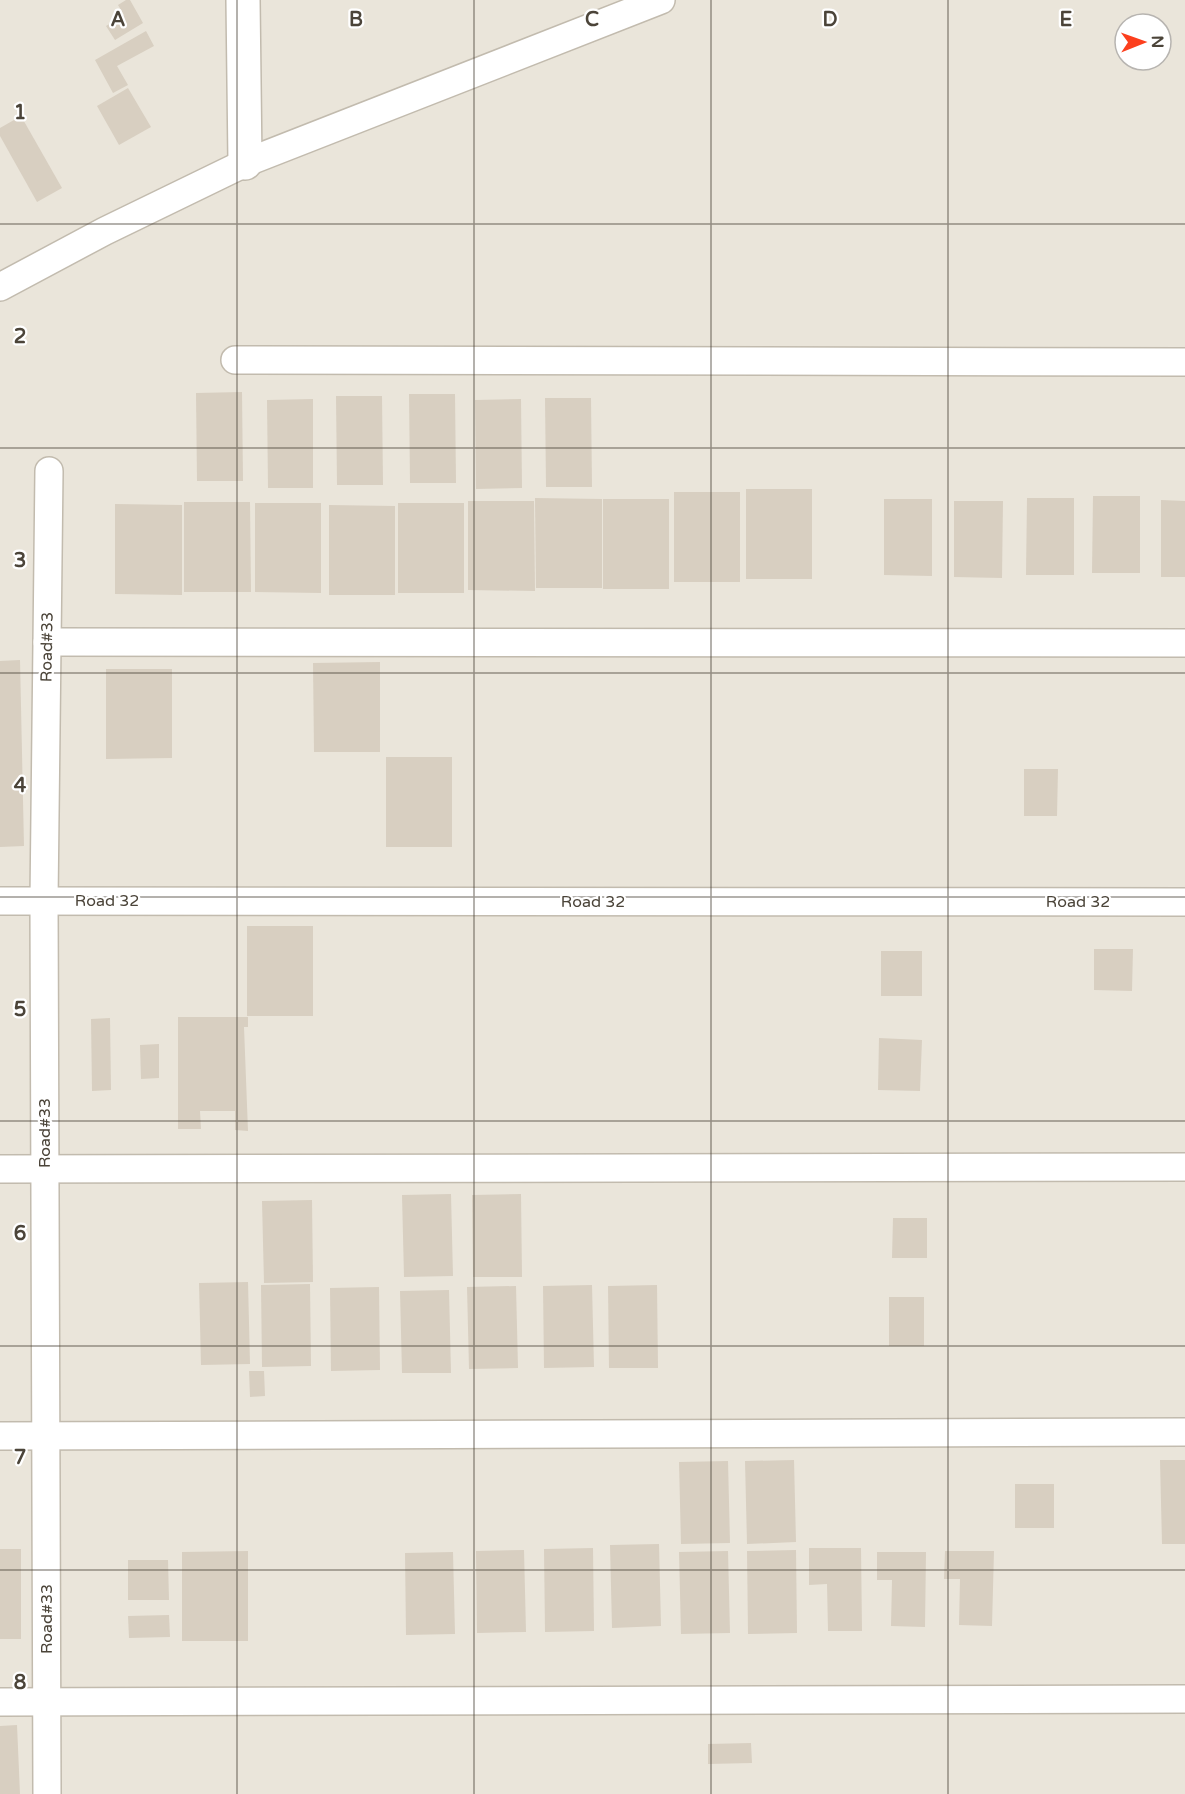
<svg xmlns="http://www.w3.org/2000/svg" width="1185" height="1794" font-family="'Varela Round',sans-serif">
<rect width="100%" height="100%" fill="#f6f3ec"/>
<path fill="#eae5da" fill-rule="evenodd" d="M0 0H1185V1794H0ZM1125 24H1161V60H1125Z"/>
<g fill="#d8cfc1">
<polygon points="126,0 130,0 143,23 115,40 106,26 124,15 118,5"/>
<polygon points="146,31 154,46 117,66 128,85 113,93 95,60"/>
<polygon points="128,88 151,127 119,145 97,106"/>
<polygon points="21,116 62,188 37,202 0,136 0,128"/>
<polygon points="242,392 243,481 197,481 196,393"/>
<polygon points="409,394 455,394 456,483 410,483"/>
<polygon points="336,396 382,396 383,485 337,485"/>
<polygon points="545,398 591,398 592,487 546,487"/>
<polygon points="313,399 313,488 268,488 267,400"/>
<polygon points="521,399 522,488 476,489 475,400"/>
<rect x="746" y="489" width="66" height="90"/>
<rect x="674" y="492" width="66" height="90"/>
<polygon points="1093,496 1140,496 1140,573 1092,573"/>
<polygon points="535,498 602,499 602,588 536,588"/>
<polygon points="1027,498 1074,498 1074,575 1026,575"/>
<rect x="603" y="499" width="66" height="90"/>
<polygon points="884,499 932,499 932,576 884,575"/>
<polygon points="1161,500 1185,501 1185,577 1161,577"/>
<polygon points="468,501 534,501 535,591 468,590"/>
<polygon points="954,501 1003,501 1002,578 954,577"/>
<polygon points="184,502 250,502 251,592 184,592"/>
<polygon points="255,503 321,503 321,593 255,592"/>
<rect x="398" y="503" width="66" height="90"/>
<polygon points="115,504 182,505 182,595 115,594"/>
<polygon points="329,505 395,506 395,595 329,595"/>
<polygon points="20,660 24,846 0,847 0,661"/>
<polygon points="380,662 380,752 314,752 313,663"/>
<polygon points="106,669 172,669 172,758 106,759"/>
<rect x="386" y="757" width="66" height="90"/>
<polygon points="1024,769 1058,769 1057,816 1024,816"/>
<rect x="247" y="926" width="66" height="90"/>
<polygon points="1094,949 1133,949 1132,991 1094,990"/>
<rect x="881" y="951" width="41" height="45"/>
<polygon points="178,1017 248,1017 248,1027 244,1027 248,1131 235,1130 235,1111 200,1111 201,1129 178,1129"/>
<polygon points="110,1018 111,1090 92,1091 91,1019"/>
<polygon points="879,1038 922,1040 920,1091 878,1090"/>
<polygon points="159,1044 159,1078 141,1079 140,1045"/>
<polygon points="451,1194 453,1276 404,1277 402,1195"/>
<polygon points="521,1194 522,1277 473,1277 472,1195"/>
<polygon points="312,1200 313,1282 264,1283 262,1201"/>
<polygon points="893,1218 927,1218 927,1258 892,1258"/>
<polygon points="248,1282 250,1364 201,1365 199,1283"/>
<polygon points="310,1284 311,1366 262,1367 261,1285"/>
<polygon points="592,1285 594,1367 544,1368 543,1286"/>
<polygon points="657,1285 658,1368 609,1368 608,1286"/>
<polygon points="516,1286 518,1368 469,1369 467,1287"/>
<polygon points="379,1287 380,1370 331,1371 330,1288"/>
<polygon points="449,1290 451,1373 402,1373 400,1291"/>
<rect x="889" y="1297" width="35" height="49"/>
<polygon points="249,1371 264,1371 265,1396 250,1397"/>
<polygon points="794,1460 796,1542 747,1544 745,1461"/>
<polygon points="1160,1460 1185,1460 1185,1544 1162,1544"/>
<polygon points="728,1461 730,1543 681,1544 679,1462"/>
<rect x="1015" y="1484" width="39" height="44"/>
<polygon points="659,1544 661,1626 612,1628 610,1545"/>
<polygon points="593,1548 594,1631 545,1632 544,1549"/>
<polygon points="809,1548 861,1548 862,1631 828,1631 827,1584 809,1585"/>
<rect x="0" y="1549" width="21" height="90"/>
<polygon points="524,1550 526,1632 477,1633 476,1551"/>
<polygon points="796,1550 797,1633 748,1634 747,1551"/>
<polygon points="248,1551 248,1641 182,1641 182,1552"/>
<polygon points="728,1551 730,1633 681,1634 679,1552"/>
<polygon points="945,1551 994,1551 992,1626 959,1625 960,1579 944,1579"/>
<polygon points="453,1552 455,1634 406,1635 405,1553"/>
<polygon points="877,1552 926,1552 925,1627 891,1626 892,1580 877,1580"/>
<polygon points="128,1560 168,1560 169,1600 128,1600"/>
<polygon points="169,1615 170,1637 129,1638 128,1616"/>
<polygon points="17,1725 20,1794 0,1794 0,1726"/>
<polygon points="751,1743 752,1763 708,1764 708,1744"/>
</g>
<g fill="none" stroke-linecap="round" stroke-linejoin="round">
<g stroke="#c2bbae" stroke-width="30">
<g id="minor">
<polyline points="0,287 105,231 245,163 661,0"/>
<polyline points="235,360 1185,362"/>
<polyline points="47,642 1185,643"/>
<polyline points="0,901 1185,902"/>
<polyline points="0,1169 1185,1167"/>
<polyline points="0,1436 1185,1432"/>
<polyline points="0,1702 1185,1699"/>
<polyline points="47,1794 44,901 49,471"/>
</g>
</g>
<g stroke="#c2bbae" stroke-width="36">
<polyline id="tertiary" points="243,0 245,163"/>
</g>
<use href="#minor" stroke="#fff" stroke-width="27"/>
<use href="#tertiary" stroke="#fff" stroke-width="33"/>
</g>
<path fill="none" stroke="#4b4439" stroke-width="1.5" stroke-opacity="0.55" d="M237 0V1794M474 0V1794M711 0V1794M948 0V1794M0 224H1185M0 448H1185M0 673H1185M0 897H1185M0 1121H1185M0 1346H1185M0 1570H1185"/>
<g text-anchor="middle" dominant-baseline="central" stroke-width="4.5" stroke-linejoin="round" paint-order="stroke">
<g font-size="16" fill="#4b4439" stroke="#fff">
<text transform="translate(47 647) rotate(-89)">Road#33</text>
<text x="107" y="901">Road 32</text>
<text x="593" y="902">Road 32</text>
<text x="1078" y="902">Road 32</text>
<text transform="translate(45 1133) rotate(-90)">Road#33</text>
<text transform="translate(47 1619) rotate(-90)">Road#33</text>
</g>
</g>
<g font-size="20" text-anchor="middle" font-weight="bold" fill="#4b4439" stroke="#fff" stroke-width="4.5" stroke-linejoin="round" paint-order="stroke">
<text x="118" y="26">A</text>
<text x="356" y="26">B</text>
<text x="592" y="26">C</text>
<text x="830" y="26">D</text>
<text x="1066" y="26">E</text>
<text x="20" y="119">1</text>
<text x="20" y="343">2</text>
<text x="20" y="567">3</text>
<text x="20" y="792">4</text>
<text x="20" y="1016">5</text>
<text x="20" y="1240">6</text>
<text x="20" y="1464">7</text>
<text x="20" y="1689">8</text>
</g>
<g transform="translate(1143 42) rotate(89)"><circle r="28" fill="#ffffff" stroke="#b7b4b0" stroke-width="1.5"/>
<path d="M0-4.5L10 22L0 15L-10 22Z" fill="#fc3f1d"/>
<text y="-9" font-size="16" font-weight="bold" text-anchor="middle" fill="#4b4439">N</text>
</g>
</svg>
